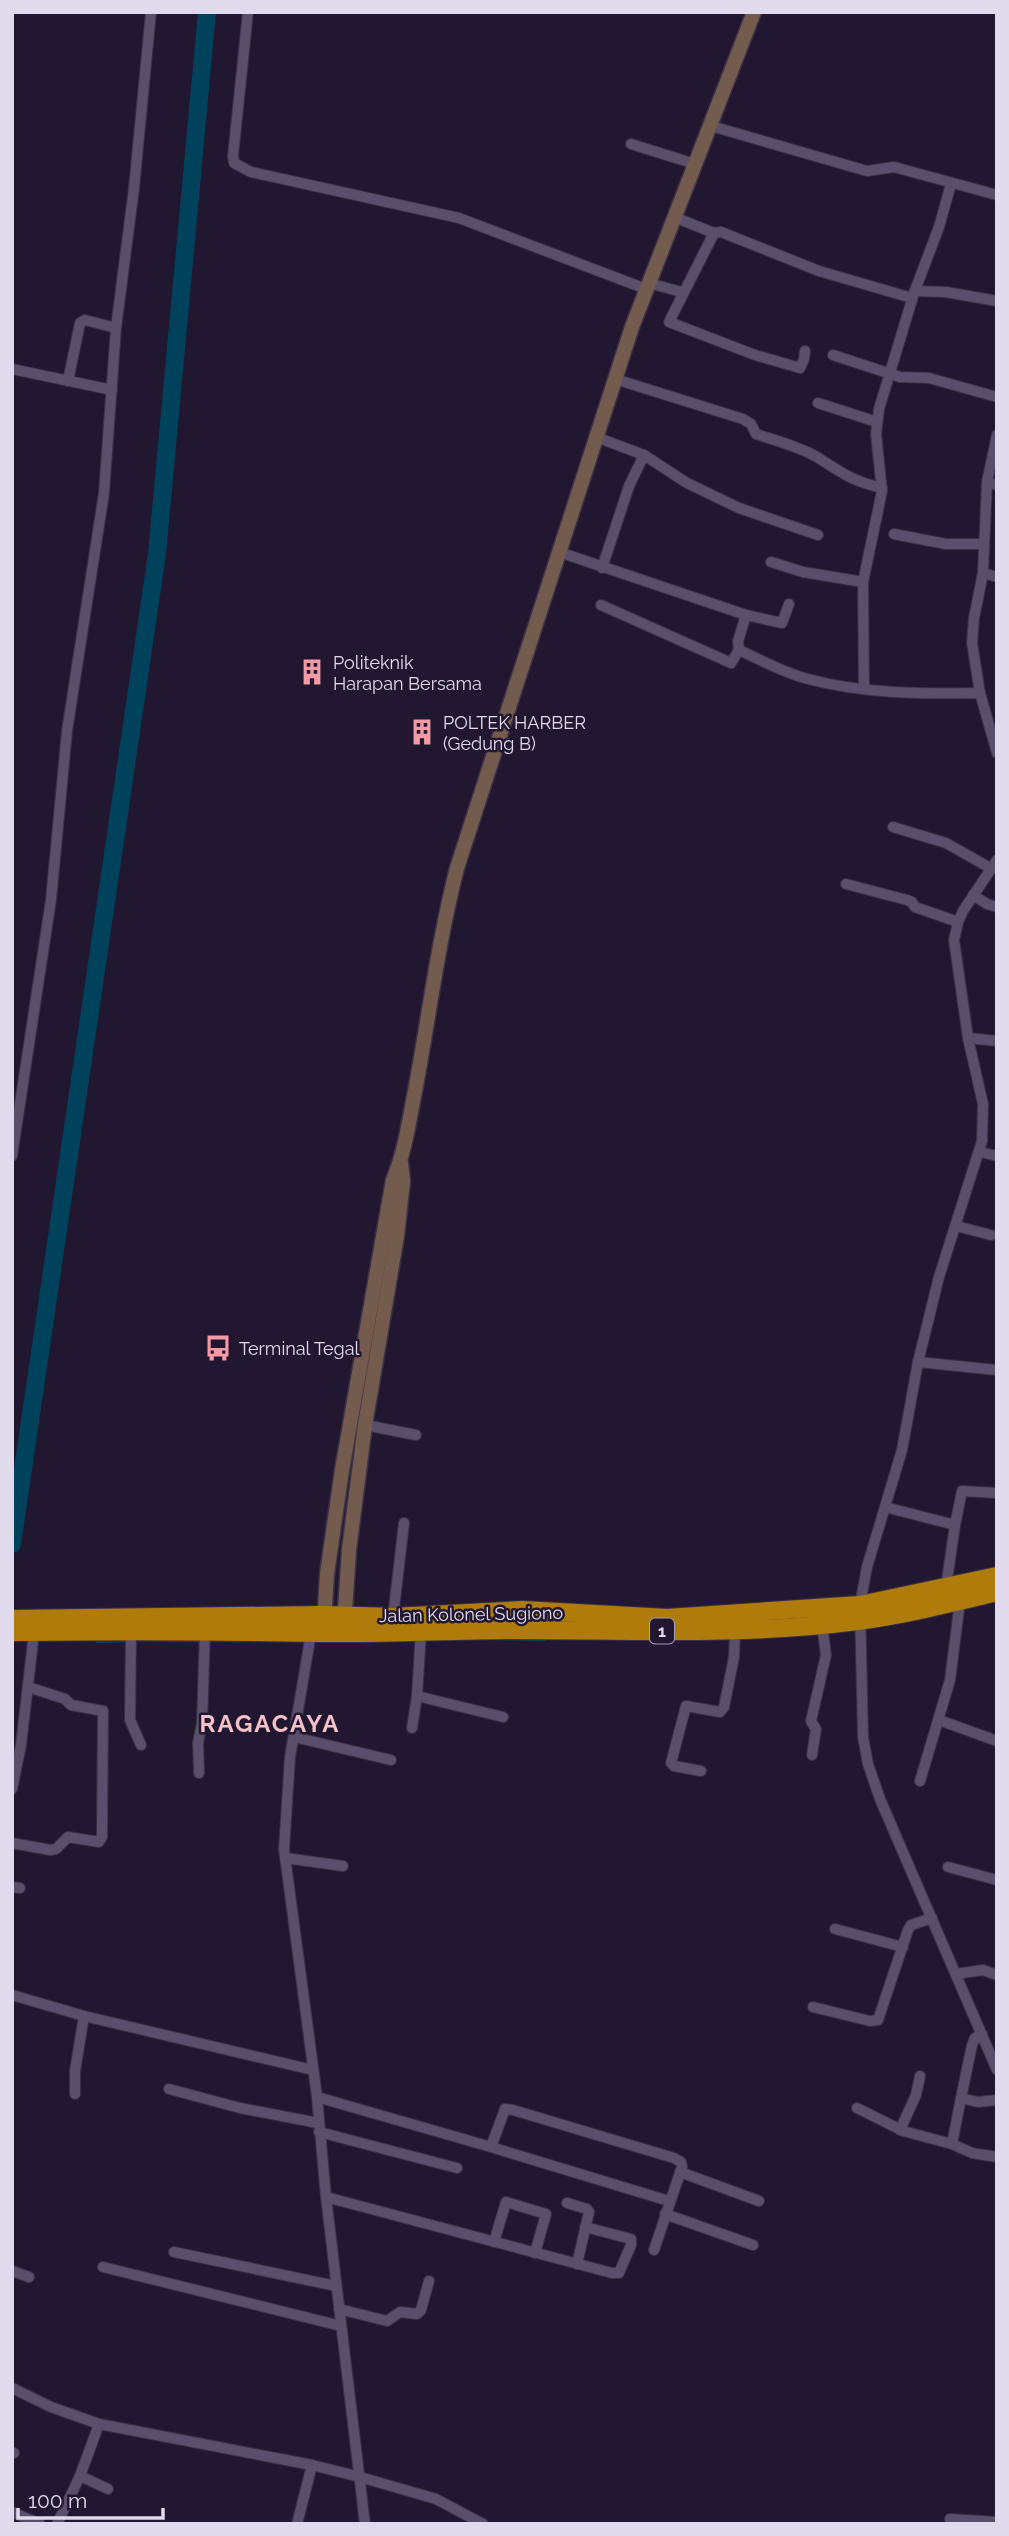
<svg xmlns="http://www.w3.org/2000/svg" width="1009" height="2536" font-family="Raleway,sans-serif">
<rect width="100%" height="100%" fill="#211730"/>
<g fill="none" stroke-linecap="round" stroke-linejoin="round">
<g stroke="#00425c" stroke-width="2.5">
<polyline points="499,1639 545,1640"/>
<polyline points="135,1640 202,1641"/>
<polyline points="208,1641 282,1641"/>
<polyline points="97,1642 128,1641"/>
</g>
<polyline stroke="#00425c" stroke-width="18" points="12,1544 157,554 207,12"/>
<g stroke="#3a3246" stroke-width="12">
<g id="street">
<polyline points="248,12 233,156 234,163 251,172 459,218 646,289"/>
<polyline points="711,126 867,171 894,167 997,195"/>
<polyline points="631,144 695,164"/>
<polyline points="674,217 714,233 721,232 819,271 912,298"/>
<polyline points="714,233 669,322 755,355 800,368 804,359 805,351"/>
<polyline points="648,283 682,292"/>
<polyline points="915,291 946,292 997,301"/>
<polyline points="833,355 900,377 929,378 997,397"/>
<polyline points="12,369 112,390"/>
<path d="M615 379 743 419 751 424 756 434C777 441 798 446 817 457 842 473 852 481 882 488"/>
<polyline points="68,381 80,323 85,320 116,328"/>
<polyline points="818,403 877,422"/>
<polyline points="596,437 644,455"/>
<polyline points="987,482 997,485"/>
<polyline points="894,534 946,544 984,544"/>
<path d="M559 552 746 615 738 641 739 650C761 660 784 673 808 679 864 694 923 694 980 693L997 753"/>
<polyline points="771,562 803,572 863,582"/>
<polyline points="602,568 629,486 644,455 687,483 739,508 818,535"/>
<polyline points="983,573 997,577"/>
<polyline points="601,605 731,663 739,650"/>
<polyline points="746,615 782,623 789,604"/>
<polyline points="864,689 863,582 882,491 876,434 879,409 914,293 939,227 951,184"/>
<polyline points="980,693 972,643 974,618 983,573 987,482 997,435"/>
<polyline points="893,827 946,843 992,869"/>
<polyline points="997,860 963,911 958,922 954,940 968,1038 983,1104 982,1141 939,1277 918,1362 902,1450 867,1567 860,1605 863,1737 868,1764 880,1799 997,2070"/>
<polyline points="846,884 907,900 912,902 915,907 958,922"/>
<polyline points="973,895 987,904 997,907"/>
<polyline points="968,1038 997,1041"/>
<polyline points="980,1152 997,1156"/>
<polyline points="12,1156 51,900 67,731 104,493 116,328 134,188 151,12"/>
<polyline points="956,1226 991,1235"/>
<polyline points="918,1362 997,1370"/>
<polyline points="365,1425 416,1435"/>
<polyline points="885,1507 955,1525 962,1491 997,1493"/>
<polyline points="946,1587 955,1525"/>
<polyline points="393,1617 404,1523"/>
<polyline points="312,1628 290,1757 284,1849 317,2097 326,2197 365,2524"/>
<polyline points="421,1631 417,1696 503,1717"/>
<polyline points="131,1632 130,1720 141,1745"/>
<polyline points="939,1720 997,1741"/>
<polyline points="412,1728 417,1696"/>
<polyline points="294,1737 391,1760"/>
<polyline points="812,1755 816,1729 811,1721 826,1655 822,1625"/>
<polyline points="701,1771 674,1766 671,1763 686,1706 720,1712 724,1707 734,1657 735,1629"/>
<polyline points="199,1773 198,1743 202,1723 205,1630"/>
<polyline points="920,1781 950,1680 960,1601"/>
<polyline points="12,1789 21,1745 34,1633"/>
<polyline points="12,1843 50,1850 56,1849 68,1837 99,1842 102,1837 103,1711 71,1705 65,1699 28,1687"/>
<polyline points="285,1858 343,1866"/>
<polyline points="948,1867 997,1880"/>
<polyline points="12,1887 20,1888"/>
<polyline points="835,1929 903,1947"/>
<polyline points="956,1974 983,1970 997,1975"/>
<polyline points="12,1995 84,2016 313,2070"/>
<polyline points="813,2007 870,2021 878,2020 908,1930 911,1925 932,1918"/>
<polyline points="982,2034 975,2038 972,2045 961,2098 978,2102 997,2100"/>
<polyline points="169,2089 240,2108 318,2123"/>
<polyline points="75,2094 75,2071 84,2016"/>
<polyline points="317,2097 491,2147 505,2109 513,2110 674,2158 681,2162 682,2167 654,2250"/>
<polyline points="857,2108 903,2131 952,2144 972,2153 997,2157"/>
<polyline points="900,2130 916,2095 920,2076"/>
<polyline points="319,2132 457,2168"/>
<polyline points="952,2144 961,2098"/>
<polyline points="491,2147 669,2201"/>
<polyline points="680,2172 759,2201"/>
<polyline points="326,2197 612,2273 619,2273 631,2245 631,2239 585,2227"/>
<polyline points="567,2203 587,2209 589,2212 577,2264"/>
<polyline points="665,2214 753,2245"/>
<polyline points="494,2242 506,2202 546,2214 535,2253"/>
<polyline points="174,2252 336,2286"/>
<polyline points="103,2267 341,2326"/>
<polyline points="12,2271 29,2277"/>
<polyline points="339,2309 387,2321 400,2312 417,2314 421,2310 429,2281"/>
<polyline points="12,2388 51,2407 99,2424 312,2465 360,2477 436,2499 483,2524"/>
<polyline points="12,2452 14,2453"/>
<polyline points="80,2476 108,2489"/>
<polyline points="12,2512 40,2524"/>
<polyline points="950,2519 997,2522"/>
<polyline points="57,2524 80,2476 99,2424"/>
<polyline points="297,2524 312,2465"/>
</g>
</g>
<g stroke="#3a3246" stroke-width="17">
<g id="secondary">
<path d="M324 1624 327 1574 342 1470 393 1180C405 1152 409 1121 415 1091 429 1017 438 942 457 868L632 327 754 12"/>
<polyline points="344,1625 349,1550 365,1425 397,1236 403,1181 401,1163"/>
</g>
</g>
<g stroke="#3a3246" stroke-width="20">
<g id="highway">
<polyline points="12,1619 324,1615 393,1617 522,1610 667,1618 860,1605 997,1576"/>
<path d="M12 1632C116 1631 220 1631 324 1633 387 1634 451 1630 514 1630 628 1630 744 1636 857 1621 904 1615 951 1603 997 1592"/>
</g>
</g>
<use href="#street" stroke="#594f6b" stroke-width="10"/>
<use href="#secondary" stroke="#735c4e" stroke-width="14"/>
<use href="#highway" stroke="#af7b0a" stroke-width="18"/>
</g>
<defs>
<g id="building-bare" transform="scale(2.1)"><path d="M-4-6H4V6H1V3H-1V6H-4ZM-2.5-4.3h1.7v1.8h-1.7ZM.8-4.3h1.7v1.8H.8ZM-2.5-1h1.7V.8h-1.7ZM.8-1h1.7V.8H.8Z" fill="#f49aa5" stroke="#211730" stroke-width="2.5" paint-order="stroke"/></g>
<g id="bus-bare" transform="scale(2.1)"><path d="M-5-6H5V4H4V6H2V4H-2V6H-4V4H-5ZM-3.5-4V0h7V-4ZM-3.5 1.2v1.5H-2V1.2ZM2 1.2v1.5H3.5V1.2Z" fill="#f49aa5" stroke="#211730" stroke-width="2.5" paint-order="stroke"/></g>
</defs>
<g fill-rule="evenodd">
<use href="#building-bare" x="312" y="672"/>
<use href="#building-bare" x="422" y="732"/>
<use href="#bus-bare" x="218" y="1348"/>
</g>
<g text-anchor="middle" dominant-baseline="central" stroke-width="5" stroke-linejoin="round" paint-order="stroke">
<rect fill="#211730" stroke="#a7a0b4" stroke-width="2" x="650" y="1618.5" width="24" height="25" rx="5"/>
<g font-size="16" font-weight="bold" fill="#e0daec">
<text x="662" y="1631">1</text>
</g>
<g font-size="18" fill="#e0daec" stroke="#211730" text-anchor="start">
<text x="333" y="662">Politeknik<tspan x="333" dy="21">Harapan Bersama</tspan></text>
<text x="443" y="722">POLTEK HARBER<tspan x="443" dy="21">(Gedung B)</tspan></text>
<text x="239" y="1348">Terminal Tegal</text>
</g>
<g font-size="18" fill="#e0daec" stroke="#211730">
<text transform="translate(471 1614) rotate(-1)">Jalan Kolonel Sugiono</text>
</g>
<g font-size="24" font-weight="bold" letter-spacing="2" fill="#f5c1c6" stroke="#211730">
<text x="270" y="1723">RAGACAYA</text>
</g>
</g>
<rect width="1009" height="2536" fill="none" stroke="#e0daec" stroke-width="28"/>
<path d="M18 2508v10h145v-10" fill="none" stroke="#e0daec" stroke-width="3.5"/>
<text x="28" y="2508" font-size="21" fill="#e0daec" stroke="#211730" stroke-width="5" paint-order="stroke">100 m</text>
</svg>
